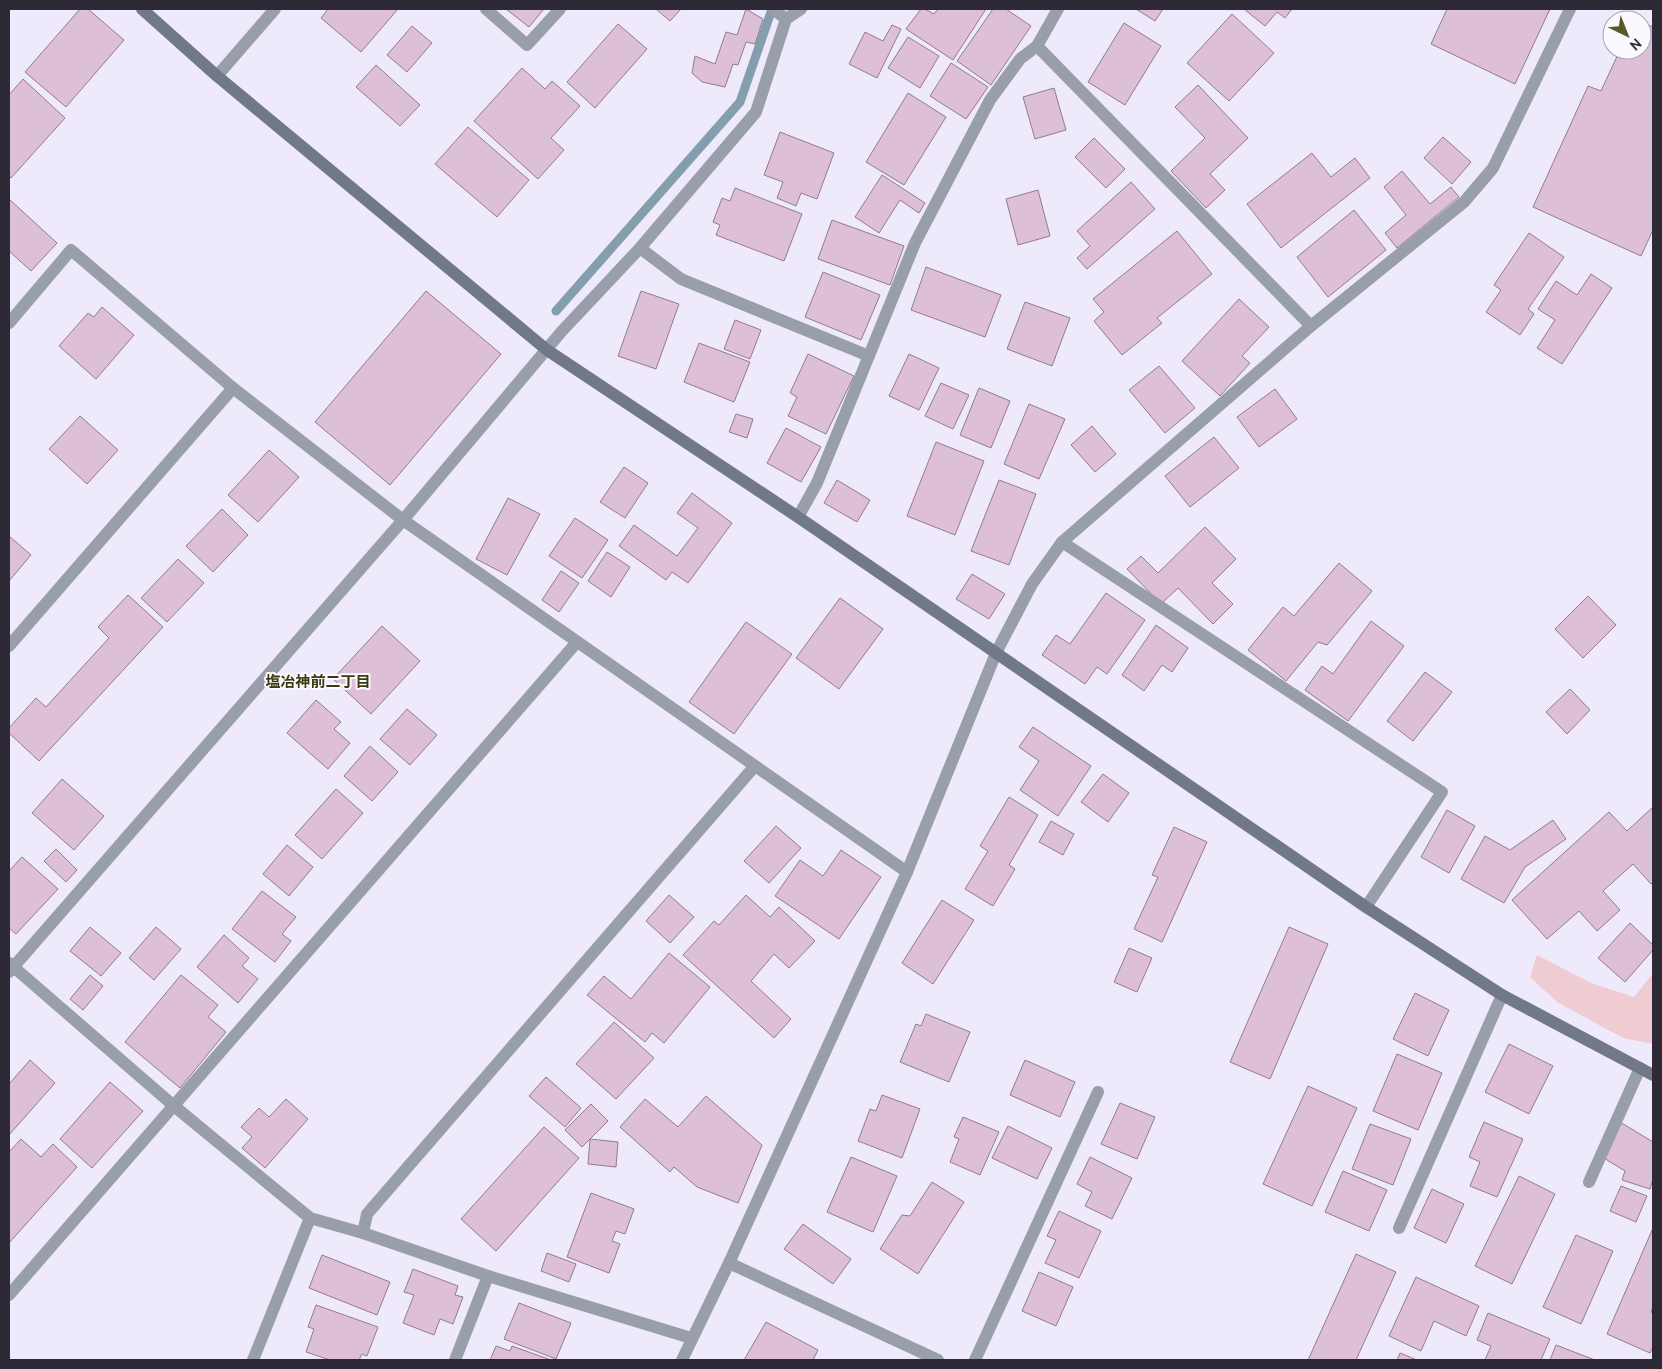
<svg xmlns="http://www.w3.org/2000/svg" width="1662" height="1369" font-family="Cabin,'Noto Sans JP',sans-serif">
<rect width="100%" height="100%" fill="#eeeafb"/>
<polygon fill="#eeccd2" points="1537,955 1591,983 1634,997 1653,973 1653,1044 1623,1038 1557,1002 1530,977"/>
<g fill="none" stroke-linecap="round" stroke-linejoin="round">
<polyline stroke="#859ead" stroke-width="9" points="556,311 740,102 772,9"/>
</g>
<g fill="#ddc0d8" stroke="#937b8e">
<polygon points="80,9 88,9 124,40 66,107 25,72"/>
<polygon points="328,9 398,9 361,52 321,18"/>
<polygon points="506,9 544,9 529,27"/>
<polygon points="656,9 681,9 670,21"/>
<polygon points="746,9 763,19 755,44 746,42 738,65 733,64 725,87 702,82 692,73 695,56 715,64 726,32 737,35"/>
<polygon points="921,9 925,9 934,14 938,9 986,9 953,60 906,29"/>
<polygon points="993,9 1006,9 1031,26 991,85 957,61"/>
<polygon points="1136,9 1163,9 1155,21"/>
<polygon points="1244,9 1292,9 1285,18 1277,12 1265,26"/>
<polygon points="1447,9 1550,9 1515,84 1431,44"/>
<polygon points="1232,14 1274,53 1229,101 1187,63"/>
<polygon points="1642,22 1653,27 1653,230 1641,256 1533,207 1588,86 1601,91 1620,50 1642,50"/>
<polygon points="1124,23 1161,46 1125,105 1088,82"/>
<polygon points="618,24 647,49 595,108 567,82"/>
<polygon points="892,25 901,29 877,78 849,64 865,32 883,41"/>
<polygon points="412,26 432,43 407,72 387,55"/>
<polygon points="908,37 939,56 920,88 888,68"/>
<polygon points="951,63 988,87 966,119 930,96"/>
<polygon points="376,65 420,105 400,126 356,87"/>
<polygon points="522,68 545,89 552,81 580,106 551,138 564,150 538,179 474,121"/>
<polygon points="23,79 65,118 11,178 9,176 9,95"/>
<polygon points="1198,85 1248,138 1210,174 1225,190 1206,208 1171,171 1205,138 1175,107"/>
<polygon points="1054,88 1066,130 1035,139 1023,97"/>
<polygon points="908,93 946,117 904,185 866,162"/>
<polygon points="468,127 529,180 497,217 435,164"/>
<polygon points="780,132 834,153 817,199 801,193 796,206 777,198 783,182 764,175"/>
<polygon points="1443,137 1471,162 1452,184 1424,158"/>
<polygon points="1094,138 1125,169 1106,188 1075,157"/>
<polygon points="1312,153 1331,177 1355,158 1370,178 1281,248 1247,204"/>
<polygon points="1402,171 1430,204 1451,187 1459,197 1397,248 1385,233 1406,215 1384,187"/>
<polygon points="882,175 925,203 919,213 900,200 879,233 855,217"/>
<polygon points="1131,182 1155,209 1087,269 1077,258 1090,246 1077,231"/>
<polygon points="735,188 802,214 784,261 716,235 720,225 713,222 722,198 730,201"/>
<polygon points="1038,190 1050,236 1018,245 1006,199"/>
<polygon points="9,199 57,243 31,271 9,251"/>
<polygon points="1354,210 1386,250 1328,297 1297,257"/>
<polygon points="832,220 904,246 890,285 818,259"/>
<polygon points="1177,231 1212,274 1157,318 1162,323 1122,355 1094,321 1104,312 1093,299"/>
<polygon points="1529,233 1564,257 1528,309 1534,314 1520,335 1486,312 1501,290 1494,285"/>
<polygon points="926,267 1001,295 985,337 911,310"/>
<polygon points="823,272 880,295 861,340 805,317"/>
<polygon points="1591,274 1612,288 1562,364 1537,348 1555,320 1538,309 1556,281 1577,295"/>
<polygon points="426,291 501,354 390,485 315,422"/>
<polygon points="641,291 679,304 656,369 618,356"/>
<polygon points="1239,299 1269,327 1242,356 1250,363 1220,396 1182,361"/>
<polygon points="1025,302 1070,318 1052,366 1007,349"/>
<polygon points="102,307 134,335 96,379 59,346 88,313 94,317"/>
<polygon points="735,320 761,330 750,359 724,349"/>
<polygon points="699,343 750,362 734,402 684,382"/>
<polygon points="808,354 854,376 826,434 788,416 797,397 790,393"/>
<polygon points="909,354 939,368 919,410 889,396"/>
<polygon points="1159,366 1195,408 1165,433 1129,390"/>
<polygon points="941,383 969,395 953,429 925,416"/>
<polygon points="979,388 1010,401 991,448 960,435"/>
<polygon points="1275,389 1297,419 1259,447 1237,417"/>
<polygon points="1029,404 1065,419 1039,479 1004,464"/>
<polygon points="736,414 753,419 747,438 729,432"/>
<polygon points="80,416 118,450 87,484 49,449"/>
<polygon points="1092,426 1116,454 1095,472 1071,445"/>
<polygon points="786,428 821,447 801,482 767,463"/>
<polygon points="1214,437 1239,468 1190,507 1165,476"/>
<polygon points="936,442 984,461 955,535 907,516"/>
<polygon points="269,450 299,477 258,522 228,495"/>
<polygon points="624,467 648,483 625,518 600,502"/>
<polygon points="837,480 870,500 857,522 824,503"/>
<polygon points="999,480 1036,494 1009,565 971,551"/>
<polygon points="692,493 732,523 688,583 672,572 666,580 619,546 634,525 677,556 698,528 677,513"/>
<polygon points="508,498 540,514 507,575 476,559"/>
<polygon points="222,509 248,535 213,572 186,546"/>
<polygon points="575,518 608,540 582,578 549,556"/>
<polygon points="1205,527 1236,559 1212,583 1233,604 1213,624 1178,588 1161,604 1127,569 1141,556 1158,573"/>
<polygon points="9,536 31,555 9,581"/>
<polygon points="607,552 630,567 611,597 588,581"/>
<polygon points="178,559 204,583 167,622 141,598"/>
<polygon points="1339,563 1372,591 1327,645 1318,642 1286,681 1248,650 1283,607 1294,616"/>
<polygon points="561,571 579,583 559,612 542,600"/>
<polygon points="972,574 1005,594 989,619 956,599"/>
<polygon points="1106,593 1145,620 1107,674 1097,667 1085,684 1042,655 1056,635 1070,644"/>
<polygon points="128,595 163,627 39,761 9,733 9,728 36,698 46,707 109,638 98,627"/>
<polygon points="1588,596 1616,625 1583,658 1555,629"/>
<polygon points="840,598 883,629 839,689 796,658"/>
<polygon points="1371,621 1404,646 1348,721 1305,690 1322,666 1333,674"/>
<polygon points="746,622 792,654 734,734 689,702"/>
<polygon points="1156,625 1188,648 1172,672 1162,665 1144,691 1122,675"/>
<polygon points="382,626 420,661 371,714 333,679"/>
<polygon points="1425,672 1452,692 1413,741 1387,721"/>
<polygon points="1570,689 1590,710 1567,734 1546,712"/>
<polygon points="316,700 341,722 334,729 350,743 328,769 287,733"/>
<polygon points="407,709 437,735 410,765 380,739"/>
<polygon points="1033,727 1091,766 1058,816 1020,790 1039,761 1019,747"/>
<polygon points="370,746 398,772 372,801 344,776"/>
<polygon points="1103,774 1129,793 1108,822 1081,802"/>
<polygon points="62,779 104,816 74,850 32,813"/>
<polygon points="336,789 363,813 322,859 295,835"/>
<polygon points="1009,797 1038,815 1009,865 1015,869 993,906 965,889 988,851 980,846"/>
<polygon points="1653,807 1653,882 1651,884 1633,864 1603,891 1620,910 1597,931 1579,911 1547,939 1512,900 1609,812 1627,831"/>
<polygon points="1447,810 1475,826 1449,873 1421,857"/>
<polygon points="1553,820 1566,839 1525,867 1504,903 1461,879 1485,836 1510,850"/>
<polygon points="1051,821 1074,834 1063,855 1039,842"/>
<polygon points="776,826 801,848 769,883 744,861"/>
<polygon points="1174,827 1207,842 1162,942 1134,929 1158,877 1152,875"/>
<polygon points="287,845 313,867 289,896 263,874"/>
<polygon points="56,849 77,870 66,882 44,861"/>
<polygon points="841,850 881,877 839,939 775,896 800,860 823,876"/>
<polygon points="22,857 58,889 16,934 9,928 9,871"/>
<polygon points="262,891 296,917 282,934 291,941 275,962 232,929"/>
<polygon points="669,895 694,917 670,943 646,921"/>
<polygon points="746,895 770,917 779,907 815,941 789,968 774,954 751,981 791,1019 774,1038 683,955 714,921 719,925"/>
<polygon points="942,900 974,920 933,984 902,963"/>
<polygon points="1630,923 1653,945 1653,950 1625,982 1598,958"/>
<polygon points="90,927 121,953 101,976 70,951"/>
<polygon points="156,927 181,949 154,980 129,958"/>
<polygon points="1289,927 1328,944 1270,1079 1230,1062"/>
<polygon points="224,935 249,958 242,966 258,979 238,1003 197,967"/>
<polygon points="1129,948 1152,958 1137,992 1114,982"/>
<polygon points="669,953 710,987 664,1043 652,1033 645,1042 587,995 604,976 631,999"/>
<polygon points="90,975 103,986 83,1010 70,999"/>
<polygon points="181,975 218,1005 208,1017 226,1032 180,1088 125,1042"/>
<polygon points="1415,993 1449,1010 1428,1056 1393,1039"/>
<polygon points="926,1014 970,1032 949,1082 900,1062 916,1024 921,1026"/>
<polygon points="614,1022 654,1058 616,1099 576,1064"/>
<polygon points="1509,1044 1553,1066 1529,1114 1485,1092"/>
<polygon points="1397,1054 1442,1073 1418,1130 1373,1111"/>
<polygon points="30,1060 55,1083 9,1135 9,1084"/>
<polygon points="1025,1060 1075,1082 1060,1117 1010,1095"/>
<polygon points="546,1077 581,1108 565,1127 529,1096"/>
<polygon points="110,1082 143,1111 92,1168 60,1139"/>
<polygon points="1308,1086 1357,1108 1312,1206 1263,1184"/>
<polygon points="882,1095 920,1109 902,1158 858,1141 870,1109 876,1111"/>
<polygon points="706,1096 762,1145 738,1203 697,1187 674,1167 670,1172 620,1127 645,1099 678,1127"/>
<polygon points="286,1099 308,1119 265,1168 242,1148 252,1137 241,1127 259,1108 269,1117"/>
<polygon points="1120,1103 1155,1117 1137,1159 1101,1144"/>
<polygon points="591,1104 608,1121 582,1147 565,1130"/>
<polygon points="963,1117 999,1132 980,1175 950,1162 959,1139 954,1137"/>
<polygon points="1484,1122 1523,1139 1497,1197 1470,1186 1480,1162 1469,1157"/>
<polygon points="1620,1122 1653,1142 1653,1179 1650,1189 1622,1180 1625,1171 1599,1155"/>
<polygon points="1370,1124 1411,1139 1393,1185 1352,1169"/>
<polygon points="1008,1126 1052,1148 1037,1179 992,1158"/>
<polygon points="544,1127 579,1158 496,1251 461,1219"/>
<polygon points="21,1139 41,1157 53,1144 77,1167 9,1243 9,1152"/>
<polygon points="590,1139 618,1142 616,1167 588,1164"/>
<polygon points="851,1157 897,1176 873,1232 827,1212"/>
<polygon points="1090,1157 1132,1178 1112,1219 1085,1206 1092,1192 1077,1184"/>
<polygon points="1343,1171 1387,1190 1369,1231 1325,1212"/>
<polygon points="1519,1176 1555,1194 1512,1284 1475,1266"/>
<polygon points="932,1182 964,1202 918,1274 880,1249 902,1215 910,1216"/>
<polygon points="1621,1186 1647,1196 1636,1222 1610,1211"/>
<polygon points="1432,1189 1464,1204 1446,1243 1414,1228"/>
<polygon points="591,1193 634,1209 625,1234 616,1231 612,1241 620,1244 609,1273 567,1257"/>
<polygon points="1059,1211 1101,1231 1079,1278 1045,1263 1056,1240 1047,1236"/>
<polygon points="803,1224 851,1259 833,1284 784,1249"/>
<polygon points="1653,1228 1653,1306 1651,1312 1653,1313 1653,1347 1650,1353 1607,1334"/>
<polygon points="1576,1235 1613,1251 1581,1324 1543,1307"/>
<polygon points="547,1253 576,1264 569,1282 541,1271"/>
<polygon points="1356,1254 1396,1272 1356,1360 1308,1360"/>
<polygon points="322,1255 390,1282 377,1315 309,1288"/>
<polygon points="413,1269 458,1286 455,1295 463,1297 453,1324 440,1319 434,1335 403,1323 414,1295 404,1292"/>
<polygon points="1039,1272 1073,1287 1056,1326 1022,1311"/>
<polygon points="1416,1277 1479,1306 1466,1336 1434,1321 1421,1351 1389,1336"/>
<polygon points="519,1303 571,1323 556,1359 504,1339"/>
<polygon points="316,1305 378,1327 367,1356 362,1354 359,1360 330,1360 306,1352 314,1329 308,1327"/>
<polygon points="1488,1313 1550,1339 1541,1360 1485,1360 1491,1346 1477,1340"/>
<polygon points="766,1322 818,1350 813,1360 744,1360"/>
<polygon points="1556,1345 1595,1360 1550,1360"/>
<polygon points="496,1346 510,1351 512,1346 551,1360 490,1360"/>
<polygon points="1400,1353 1417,1360 1397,1360"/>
</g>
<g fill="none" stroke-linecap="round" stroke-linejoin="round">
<g stroke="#999faa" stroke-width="12">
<polyline points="486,9 527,45 560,9"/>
<polyline points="1058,9 1037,46 1311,326"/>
<polyline points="786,19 801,9"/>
<polyline points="217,76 275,9"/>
<polyline points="640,248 681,279 869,356"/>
<polyline points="9,323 71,250 233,388 403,520 907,872"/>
<polyline points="798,517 817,483 915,243 990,100 1020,59 1037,46"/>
<polyline points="1062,542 1442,792 1366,907"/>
<polyline points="9,646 233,388"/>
<polyline points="9,963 174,1106 310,1218 363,1233 488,1276 691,1338"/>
<polyline points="9,972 403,520 562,331 640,248 756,112 786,19 773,9"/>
<polyline points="1589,1182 1640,1068"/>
<polyline points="1399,1228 1502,995"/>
<polyline points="363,1233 367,1214 754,767"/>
<polyline points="729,1263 938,1360"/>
<polyline points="9,1295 577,642"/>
<polyline points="253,1360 310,1218"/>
<polyline points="455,1360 488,1276"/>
<polyline points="682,1360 729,1263 907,872 996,653 1032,584 1062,542 1311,326 1464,202 1493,168 1570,9"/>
<polyline points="975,1360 1098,1092"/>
</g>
<polyline stroke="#717989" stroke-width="12" points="142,9 217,76 547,350 798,517 1366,907 1502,995 1653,1075"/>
</g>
<g text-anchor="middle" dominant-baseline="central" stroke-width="4" stroke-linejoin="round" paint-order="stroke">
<g font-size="15" font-weight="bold" fill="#3b3a11" stroke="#faf9ff">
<text x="318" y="682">塩冶神前二丁目</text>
</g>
</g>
<rect width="1662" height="1369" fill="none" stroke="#2d2a35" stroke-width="20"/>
<g transform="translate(1627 35) rotate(137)"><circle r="24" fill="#faf9ff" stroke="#a8a6ae"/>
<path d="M0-4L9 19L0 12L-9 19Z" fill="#5a5925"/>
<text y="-8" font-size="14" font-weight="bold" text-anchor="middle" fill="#2d2a35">N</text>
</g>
</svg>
